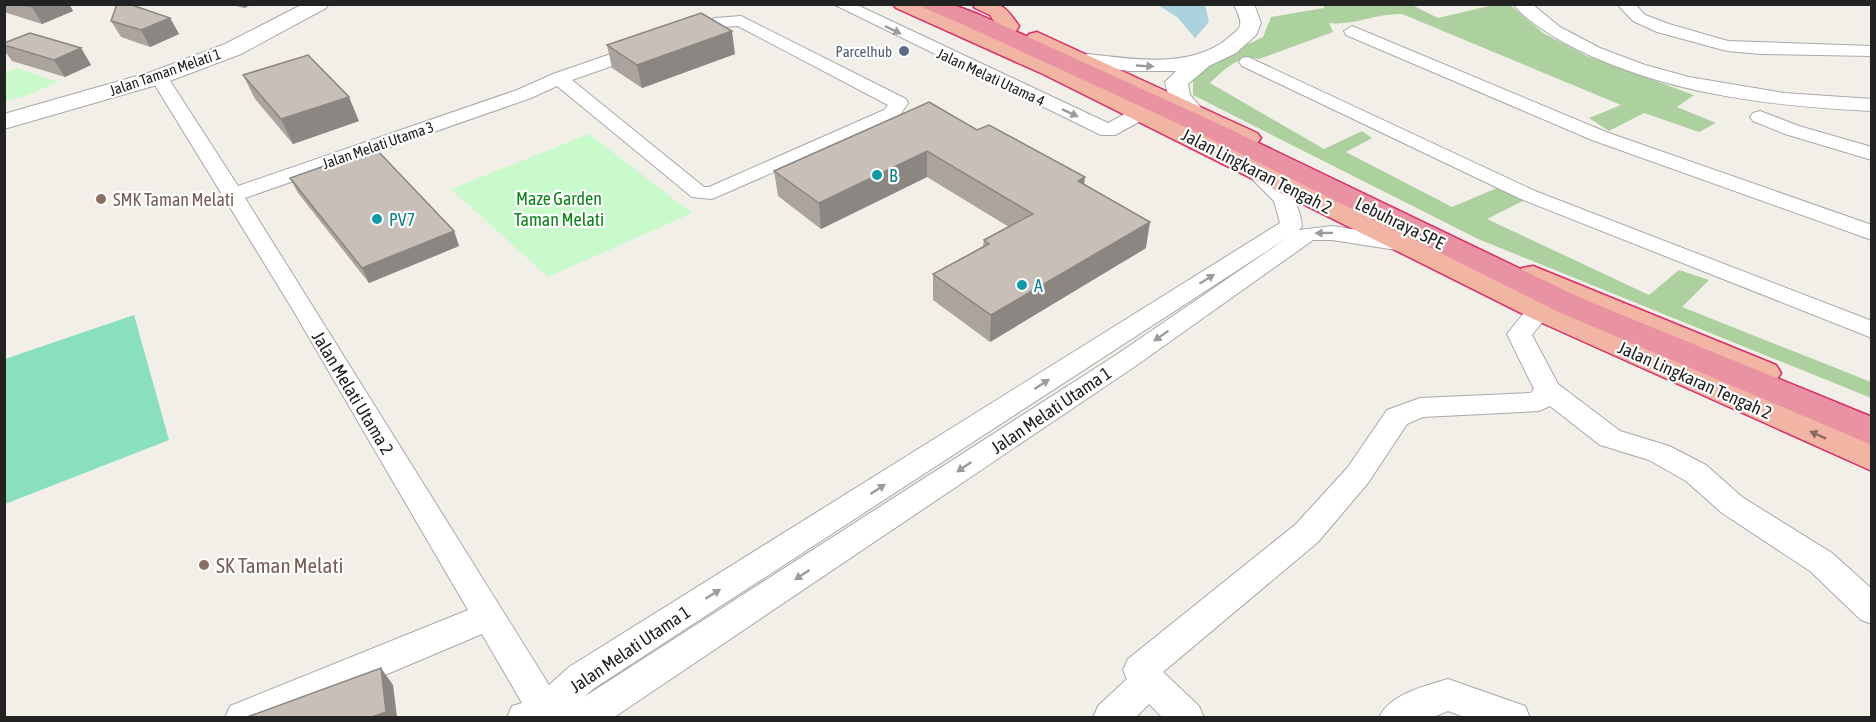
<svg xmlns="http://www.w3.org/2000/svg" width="1876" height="722" font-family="'Asap Condensed',sans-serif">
<rect width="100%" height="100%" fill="#f2efe9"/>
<path fill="#add19e" d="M1323 5H1412L1438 18 1493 5H1510L1543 33 1587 56 1694 95 1677 107 1716 123 1699 132 1644 113 1609 131 1589 118 1621 105 1402 14C1376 13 1354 26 1329 23L1333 32 1259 59C1239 54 1224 70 1210 83L1324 149 1362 131 1372 138 1346 152 1452 207 1497 188 1525 200 1487 219 1649 295 1679 270 1709 280 1682 307 1871 382V398L1478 239 1193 95V74L1220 57 1263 37 1271 17 1324 8Z"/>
<g fill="#c8facc">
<polygon points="17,68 58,82 25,96 5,101 5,73"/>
<polygon points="589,134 692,213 548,277 451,189"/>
</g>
<polygon fill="#88e0be" points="134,315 169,440 5,504 5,359"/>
<polygon fill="#aad3df" points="1158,5 1205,5 1209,22 1195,38 1177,17"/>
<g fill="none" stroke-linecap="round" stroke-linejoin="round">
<g stroke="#a9a9a9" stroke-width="2">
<g id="minor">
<polygon points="833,4 855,4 1108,123 1134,109 1148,109 1150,113 1148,117 1115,135 1101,135"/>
<path d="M1513 4H1532L1560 27 1600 48 1645 65 1689 77 1784 93 1872 99V111C1767 106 1658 93 1565 43 1547 33 1526 20 1513 4Z"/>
<polygon points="1617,4 1635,4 1645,15 1669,24 1728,41 1872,46 1872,56 1761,54 1727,51 1657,32 1633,21"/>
<path d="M741 16 906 99 908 103 898 118 712 199 692 197 557 86 531 98 245 198 549 685 569 667 1280 223 1274 201 1246 173 1243 169 1246 165H1260C1280 182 1300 198 1302 226L1299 230 1332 226 1403 237 1411 239 1414 244 1411 249 1403 251 1332 240H1313L1137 365 613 718H507L512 706 522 703 482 634 283 718H225L230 706 468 610 293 310 150 77 153 73H165L238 186 517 90 553 74 715 18ZM738 26 888 105 884 110 709 187H704L572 80 723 27ZM1287 238 1119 353 584 697 593 689Z"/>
<polygon points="1352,26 1606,132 1872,225 1872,240 1592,140 1346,35 1344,31"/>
<polygon points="1248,57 1535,191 1872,321 1872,338 1521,199 1242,66 1239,62 1242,58"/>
<polygon points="1760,111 1799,126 1872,147 1872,160 1785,134 1753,121 1750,117 1753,113"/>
<polygon points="1540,302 1549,304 1552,310 1532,335 1558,384 1620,431 1669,446 1706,465 1742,497 1832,553 1872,589 1872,624 1861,620 1810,571 1722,513 1686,481 1649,460 1600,445 1550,406 1539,411 1423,417 1407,424 1368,483 1318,542 1163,672 1199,706 1204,718 1163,718 1149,704 1135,718 1093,718 1098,706 1127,679 1123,670 1128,659 1296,524 1348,467 1387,410 1420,398 1531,393 1534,389 1507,334 1531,304"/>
<path d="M1448 679 1525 706 1530 718H1467L1448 711 1431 718H1379C1389 694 1425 686 1448 679Z"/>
</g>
</g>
<g stroke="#a9a9a9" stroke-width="2">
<g id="tertiary">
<polygon points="303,4 329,4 326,8 241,54 167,82 4,129 4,114 151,72 225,44"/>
<path d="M1234 4H1254L1261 23 1256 35 1236 53 1209 66 1188 84 1190 95 1205 112 1201 117C1180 122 1168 100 1165 82L1176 71H1131L1080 66 1077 61 1080 56 1088 54C1132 59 1189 69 1227 39 1231 35 1238 31 1240 26 1242 20 1236 10 1234 4Z"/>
</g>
</g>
<g stroke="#dc2a67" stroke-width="3">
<g id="trunk">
<polygon points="893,4 922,4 1059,64 1551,303 1872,443 1872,471 1529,317 1043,74 896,8"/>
<path d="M972 4C1001 4 1002 1 1019 26L1016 31 1008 32 1000 31 990 15 975 8Z"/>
<polygon points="1037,32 1257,133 1261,138 1257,143 1248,146 1239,143 1029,44 1026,39 1029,34"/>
<polygon points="1533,266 1776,365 1781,373 1776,381 1764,385 1752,381 1558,300 1522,282 1518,275 1522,268"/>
</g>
</g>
<g stroke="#dc2a67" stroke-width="3">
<polygon id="motorway" points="921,4 951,4 980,15 1221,125 1583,299 1872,417 1872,445 1561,313 1203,135 964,25 924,8"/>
</g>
<use href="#minor" fill="#fff" fill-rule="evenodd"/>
<use href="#tertiary" fill="#fff" fill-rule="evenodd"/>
<use href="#trunk" fill="#f2b4a3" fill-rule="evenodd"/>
<use href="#motorway" fill="#e892a2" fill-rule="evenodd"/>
</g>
<g fill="#aba49e">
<polygon points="4,4 69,4 73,11 42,24 4,12"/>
<polygon points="229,4 253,4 244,8"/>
<polygon points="170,18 179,34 150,47 121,37 111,21"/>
<polygon points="4,43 81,48 91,65 65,77 12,61 4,50"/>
<polygon points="607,45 735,54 642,88 612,68"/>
<polygon points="243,75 359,121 293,144 255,99"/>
<polygon points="977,130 1084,185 1146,248 990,342 933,300 933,274 983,246 984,240 1009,227 927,177 821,229 778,196 774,171"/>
<polygon points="290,178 454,231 459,246 369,283 298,193"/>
</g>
<g fill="#8b8681">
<polygon points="39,4 69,4 73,11 42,24 32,7"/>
<polygon points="242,4 253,4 244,8"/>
<polygon points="170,18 179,34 150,47 141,30"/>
<polygon points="732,31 735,54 642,88 637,65"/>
<polygon points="81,48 91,65 65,77 54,60"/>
<polygon points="349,97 359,121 293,144 281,119"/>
<polygon points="927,151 927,177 821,229 819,203"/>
<polygon points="1085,177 1082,203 1078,181"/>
<polygon points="1150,222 1146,248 990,342 991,315"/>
<polygon points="454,231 459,246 369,283 362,268"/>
<polygon points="381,668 393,685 397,717 372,717"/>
</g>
<g fill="#c7bfb8" stroke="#8b8681" stroke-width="1.5">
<polygon points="23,4 39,4 32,7"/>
<polygon points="117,4 129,4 170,18 141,30 111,21"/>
<polygon points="701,13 732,31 637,65 607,45"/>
<polygon points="30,33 81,48 54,60 4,45 4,43"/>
<polygon points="308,55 349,97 281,119 243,75"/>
<polygon points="929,102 977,130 989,125 1085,177 1078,181 1150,222 991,315 933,274 989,244 984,240 1033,214 927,151 819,203 774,171"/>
<polygon points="375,148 454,231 362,268 290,178"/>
<polygon points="381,668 386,712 372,717 247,717"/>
</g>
<defs><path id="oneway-solid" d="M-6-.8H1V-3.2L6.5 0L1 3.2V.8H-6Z" transform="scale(1.5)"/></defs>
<g fill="#9c9c9c">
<use href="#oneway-solid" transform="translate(893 30) rotate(26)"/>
<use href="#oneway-solid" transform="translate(1145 66) rotate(3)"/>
<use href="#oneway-solid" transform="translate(1070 113) rotate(25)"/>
<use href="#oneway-solid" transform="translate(1324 233) rotate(179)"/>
<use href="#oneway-solid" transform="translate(1207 279) rotate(-32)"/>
<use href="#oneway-solid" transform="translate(1161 336) rotate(145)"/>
<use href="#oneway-solid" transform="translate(1042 384) rotate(-33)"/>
<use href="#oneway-solid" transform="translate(964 467) rotate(146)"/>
<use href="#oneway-solid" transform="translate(878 489) rotate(-33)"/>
<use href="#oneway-solid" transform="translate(802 575) rotate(147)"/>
<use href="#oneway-solid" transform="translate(713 594) rotate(-32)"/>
</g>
<use fill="#8a6b62" href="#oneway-solid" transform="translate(1818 435) rotate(-156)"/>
<circle fill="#5c6f8a" stroke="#fff" stroke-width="2" cx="904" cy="51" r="6"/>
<g fill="#0f9aa8" stroke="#fff" stroke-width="2">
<circle cx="877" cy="175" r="6"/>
<circle cx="377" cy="219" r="6"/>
<circle cx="1022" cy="285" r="6"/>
</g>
<g fill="#8d6e63" stroke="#fff" stroke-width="2">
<circle cx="101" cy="199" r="6"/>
<circle cx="204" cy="565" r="6"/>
</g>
<g text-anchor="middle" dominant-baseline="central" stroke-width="4.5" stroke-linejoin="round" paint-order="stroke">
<g font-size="15" fill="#4e5e75" stroke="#fff" text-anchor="end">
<text x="892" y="51">Parcelhub</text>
</g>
<g font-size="15" fill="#222" stroke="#fff">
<text transform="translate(165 72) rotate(-19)">Jalan Taman Melati 1</text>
<text transform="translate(991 77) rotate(25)">Jalan Melati Utama 4</text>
<text transform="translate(378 145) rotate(-19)">Jalan Melati Utama 3</text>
</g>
<g font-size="18" fill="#222" stroke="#fff">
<text transform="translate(1257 171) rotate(27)">Jalan Lingkaran Tengah 2</text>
<text transform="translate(1400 223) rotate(26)">Lebuhraya SPE</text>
<text transform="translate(1695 380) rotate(24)">Jalan Lingkaran Tengah 2</text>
<text transform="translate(353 393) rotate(59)">Jalan Melati Utama 2</text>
<text transform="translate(1051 410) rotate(-34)">Jalan Melati Utama 1</text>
<text transform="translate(630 649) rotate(-34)">Jalan Melati Utama 1</text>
</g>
<g font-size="18" fill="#0d838f" stroke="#fff" text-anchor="start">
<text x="889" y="175">B</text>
<text x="389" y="219">PV7</text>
<text x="1034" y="285">A</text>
</g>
<g font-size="18" fill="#0c8416" stroke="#fff">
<text x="559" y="198">Maze Garden<tspan x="559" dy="21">Taman Melati</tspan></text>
</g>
<g font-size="18" fill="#785e54" stroke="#fff" text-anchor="start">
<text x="113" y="199">SMK Taman Melati</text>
</g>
<g font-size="21" fill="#785e54" stroke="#fff" text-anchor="start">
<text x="216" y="565">SK Taman Melati</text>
</g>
</g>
<rect width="1876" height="722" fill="none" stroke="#222222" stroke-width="12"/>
</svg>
